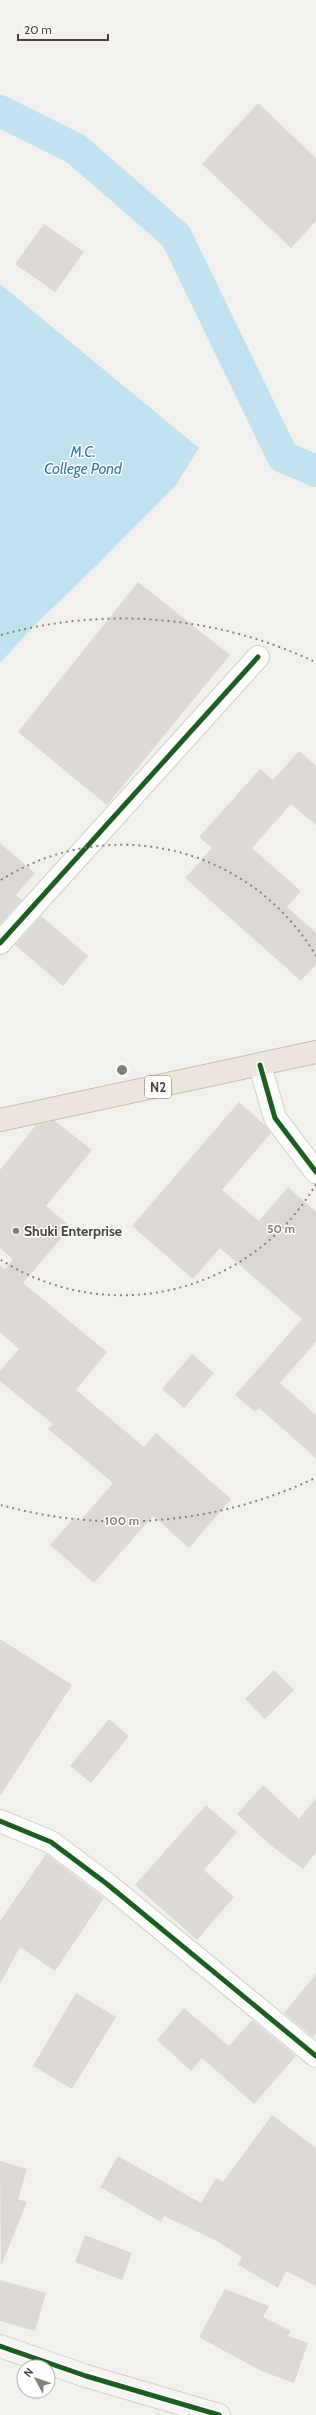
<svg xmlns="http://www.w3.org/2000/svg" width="316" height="2415" font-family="Cabin,sans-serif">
<rect width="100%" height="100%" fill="#f3f1ee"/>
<polygon fill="#c1e1ef" points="0,284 199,448 176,485 95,567 33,627 0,663"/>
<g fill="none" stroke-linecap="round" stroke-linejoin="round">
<polyline stroke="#c1e1ef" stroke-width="32" points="0,111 76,149 176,236 283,457 316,471"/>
</g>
<g fill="#dbd8d5">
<polygon points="258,103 316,158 316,221 291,248 202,164"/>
<polygon points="44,224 84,252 55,292 15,264"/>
<polygon points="138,582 230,655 107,805 18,732"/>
<polygon points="299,751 316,766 316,825 291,804 252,848 301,891 287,907 316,933 316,964 301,981 185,878 212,848 199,837 260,769 273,780"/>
<polygon points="0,843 35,873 16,895 22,900 0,924"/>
<polygon points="41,916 88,956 63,986 15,945"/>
<polygon points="239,1102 264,1124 271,1133 222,1190 259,1221 288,1187 316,1212 316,1342 280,1383 316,1415 316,1458 259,1408 255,1412 235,1395 302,1319 220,1248 193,1279 132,1226"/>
<polygon points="55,1121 92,1150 46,1206 71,1227 23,1283 107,1352 76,1390 144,1447 156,1433 231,1499 189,1548 153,1516 94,1583 50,1545 74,1518 79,1522 113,1483 48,1429 53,1424 0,1381 0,1371 19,1349 0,1332 0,1265 5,1269 13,1259 0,1248 0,1170 36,1125"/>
<polygon points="192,1354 214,1373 184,1408 162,1389"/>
<polygon points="0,1639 72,1685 0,1796"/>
<polygon points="274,1670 294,1690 265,1719 245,1699"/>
<polygon points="109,1719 129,1736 91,1783 70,1766"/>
<polygon points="263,1785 299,1819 316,1798 316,1852 303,1869 269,1844 237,1814"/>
<polygon points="206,1805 237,1832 204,1870 234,1897 197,1940 135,1885"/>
<polygon points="46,1854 104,1898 55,1971 20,1947 0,1984 0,1921"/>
<polygon points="316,1974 316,2034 313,2037 284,2013"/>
<polygon points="76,1993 116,2017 72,2089 33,2066"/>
<polygon points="184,2008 229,2046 252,2020 296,2056 254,2104 202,2058 191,2071 157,2040"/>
<polygon points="272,2115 316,2148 316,2286 286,2271 278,2288 238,2265 242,2257 215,2240 164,2216 161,2222 100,2187 118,2156 201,2203 216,2178 223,2182"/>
<polygon points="0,2161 27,2169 18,2199 27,2202 1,2266"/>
<polygon points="85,2235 132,2253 122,2280 75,2262"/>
<polygon points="0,2280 46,2293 35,2331 0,2321"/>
<polygon points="225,2289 269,2306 263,2317 291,2331 288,2336 308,2343 294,2383 261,2371 199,2337"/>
</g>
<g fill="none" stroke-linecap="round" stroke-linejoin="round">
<g stroke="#d1cfcb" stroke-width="24">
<g id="street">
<polyline points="0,943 258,657"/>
<polyline points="260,1065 275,1118 316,1172"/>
<polyline points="0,1821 51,1842 107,1884 316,2056"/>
</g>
</g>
<g stroke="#d4cec6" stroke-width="24">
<polyline id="secondary" points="0,2346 86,2376 219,2415"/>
</g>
<g stroke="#cabbaa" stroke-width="24">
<polyline id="highway" points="0,1120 316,1052"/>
</g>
<use href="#street" stroke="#fdfdfc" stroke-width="22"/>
<use href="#secondary" stroke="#f7f5f1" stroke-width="22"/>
<use href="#highway" stroke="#ece5dc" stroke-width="22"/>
<g stroke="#fff" stroke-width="8">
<g id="cycleway">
<polyline points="0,943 258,657"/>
<polyline points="260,1065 275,1118 316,1172"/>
<polyline points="0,1821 51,1842 107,1884 316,2056"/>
<polyline points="0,2346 86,2376 219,2415"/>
</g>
</g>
<use href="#cycleway" stroke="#1b5e20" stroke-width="5"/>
</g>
<g fill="none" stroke="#857f78" stroke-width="2" stroke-dasharray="2 4">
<path d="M316 1184A225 225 0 0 1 1 1260M1 880A225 225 0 0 1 316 956"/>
<path d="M313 1479A451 451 0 0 1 1 1505M1 635A451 451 0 0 1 313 661"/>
</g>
<circle fill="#857f78" stroke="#fff" stroke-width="1.5" cx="16" cy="1231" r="4"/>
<g text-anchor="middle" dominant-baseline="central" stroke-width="3" stroke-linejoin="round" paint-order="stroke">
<rect fill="#fff" stroke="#807b74" stroke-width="1" x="145" y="1076" width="26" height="22" rx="3"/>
<g font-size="13" font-weight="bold" fill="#4a4239">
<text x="158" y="1087">N2</text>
</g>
<g font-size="14" font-weight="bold" fill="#4a4239" stroke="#fff" text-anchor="start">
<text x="24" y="1231">Shuki Enterprise</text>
</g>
<g font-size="15" font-style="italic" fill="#2f799c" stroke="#fff">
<text x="83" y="452">M.C.<tspan x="83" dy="17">College Pond</tspan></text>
</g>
</g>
<circle cx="122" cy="1070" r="6" fill="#857f78" stroke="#fff" stroke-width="2"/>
<g font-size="12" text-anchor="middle" font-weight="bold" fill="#857f78" stroke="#fff" stroke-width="3" stroke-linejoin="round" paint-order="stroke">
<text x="281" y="1233">50 m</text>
<text x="122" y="1525">100 m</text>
</g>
<g transform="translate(36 2379) rotate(310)"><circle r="19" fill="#ffffff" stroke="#b7b3b0"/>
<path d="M0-3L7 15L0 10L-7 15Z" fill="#857f78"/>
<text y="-6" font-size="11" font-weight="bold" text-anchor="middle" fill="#4a4239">N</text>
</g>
<path d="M18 34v6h90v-6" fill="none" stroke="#4a4239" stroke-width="2"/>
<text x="24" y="34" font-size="12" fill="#4a4239" stroke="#ffffff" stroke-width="3" paint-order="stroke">20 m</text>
</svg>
